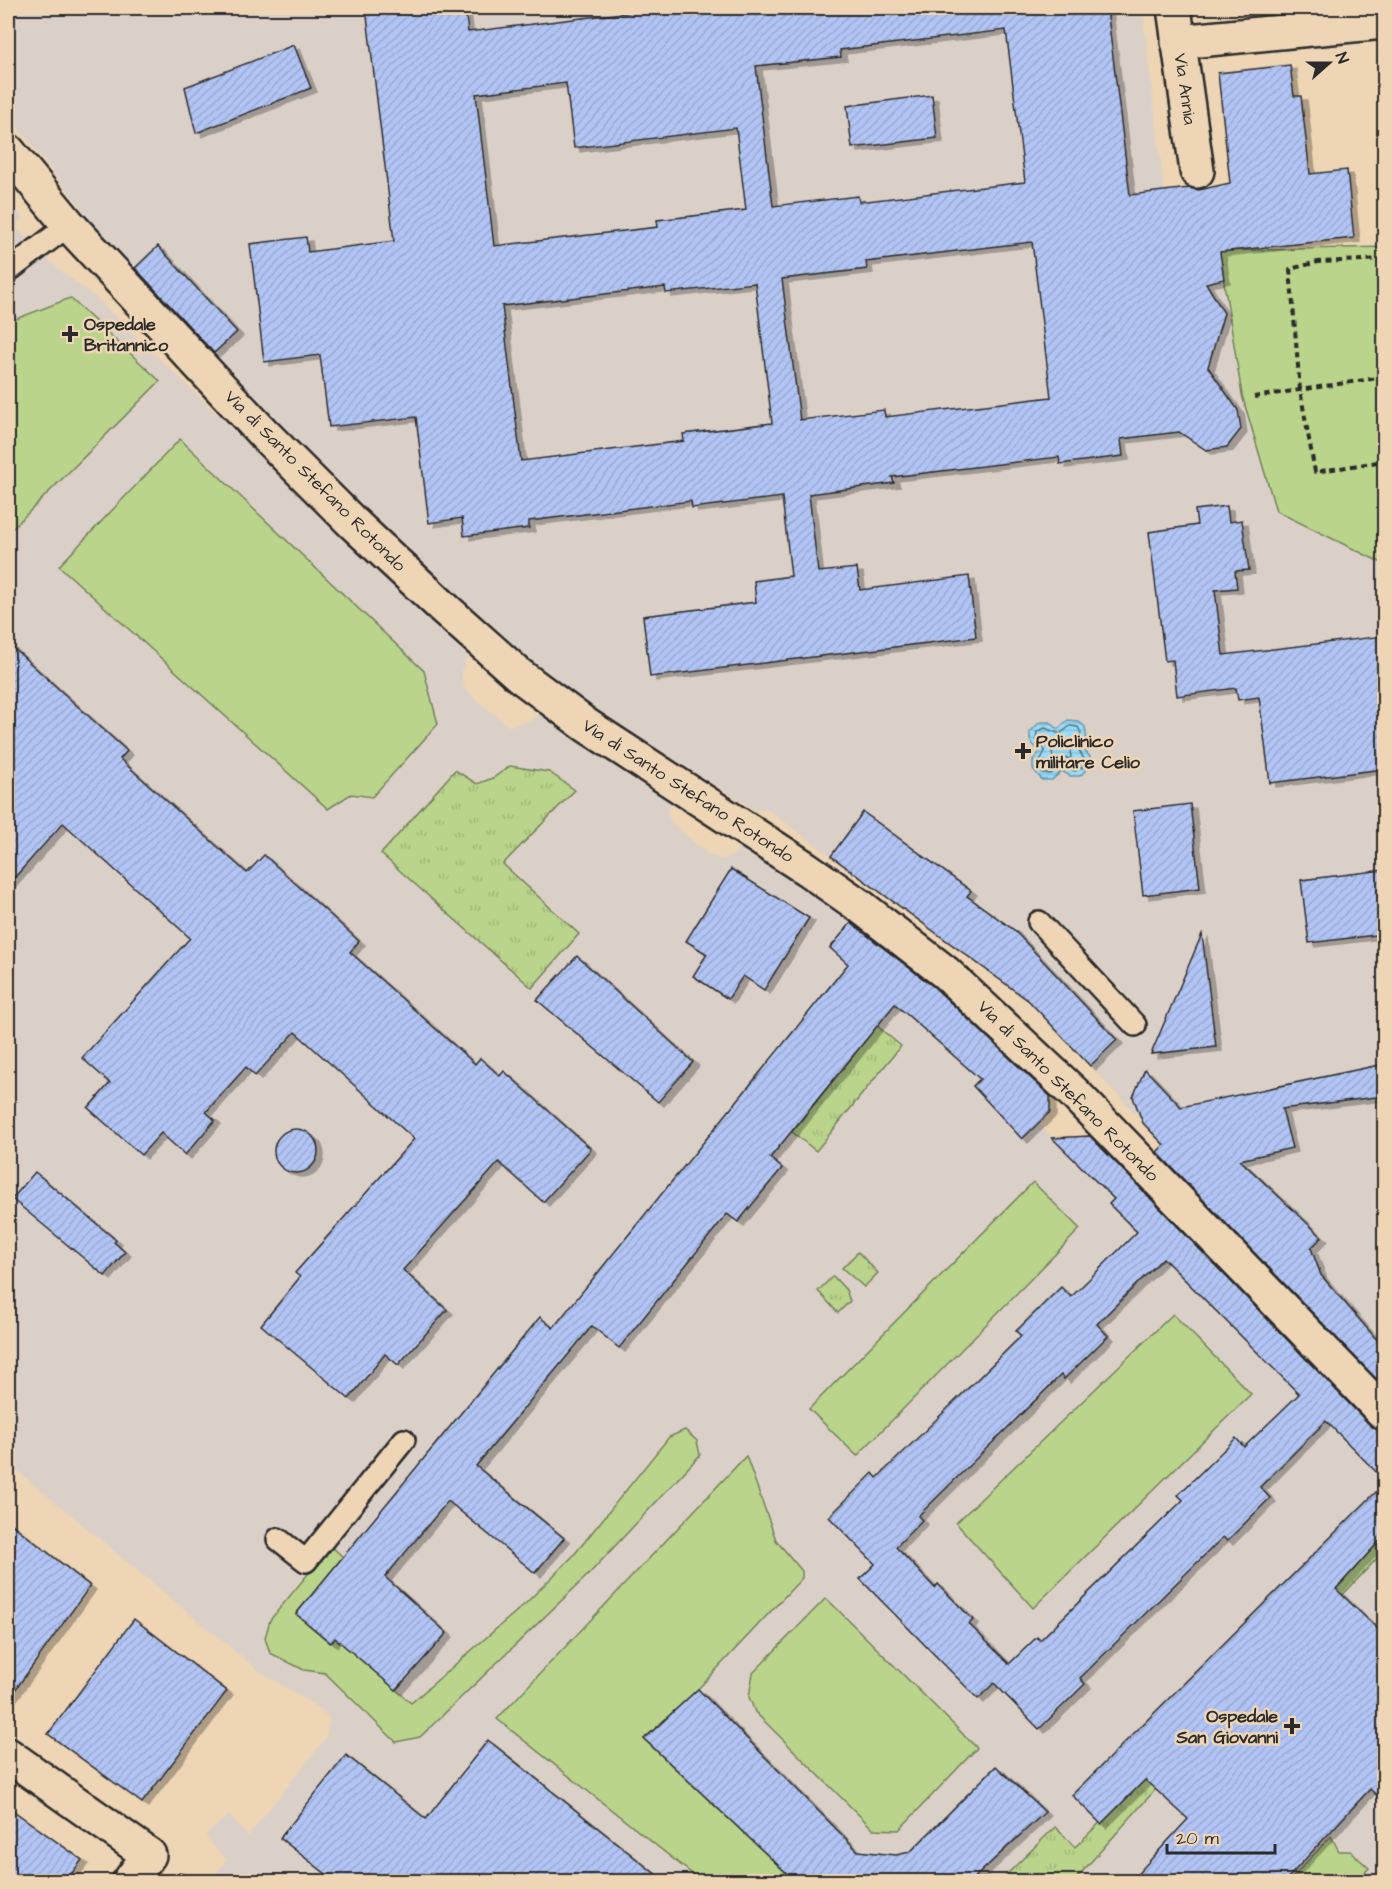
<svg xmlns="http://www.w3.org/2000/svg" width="1392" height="1889" font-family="'Architects Daughter',sans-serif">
<defs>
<pattern id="grass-tufts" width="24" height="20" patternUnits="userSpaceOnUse" patternTransform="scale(1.5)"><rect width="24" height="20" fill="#bad48b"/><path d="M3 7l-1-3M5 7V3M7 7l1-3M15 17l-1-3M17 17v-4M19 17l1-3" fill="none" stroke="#a0b678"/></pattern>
<pattern id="water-rules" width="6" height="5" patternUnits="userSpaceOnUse" patternTransform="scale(1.5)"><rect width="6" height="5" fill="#98dcfa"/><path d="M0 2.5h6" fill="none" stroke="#83bdd6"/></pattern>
<pattern id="building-hatch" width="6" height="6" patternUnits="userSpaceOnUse" patternTransform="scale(1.5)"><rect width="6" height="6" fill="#b2c4f4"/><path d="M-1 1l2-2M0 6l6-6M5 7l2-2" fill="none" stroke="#99a9d1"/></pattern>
<filter id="shadow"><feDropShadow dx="6" dy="4" stdDeviation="0" flood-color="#0004"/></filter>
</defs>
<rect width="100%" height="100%" fill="#edd5b5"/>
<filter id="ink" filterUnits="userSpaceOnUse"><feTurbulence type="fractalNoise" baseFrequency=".0167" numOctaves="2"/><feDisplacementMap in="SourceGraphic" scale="12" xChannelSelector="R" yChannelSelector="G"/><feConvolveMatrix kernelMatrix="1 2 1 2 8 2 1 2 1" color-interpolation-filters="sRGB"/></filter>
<g filter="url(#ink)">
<g fill="#dbd0c8">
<polygon points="8,8 1142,8 1164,190 1188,188 1219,251 1242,395 1276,511 1384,564 1384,1388 1197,1179 1029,1001 765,808 756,811 574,696 382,535 131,272 8,115"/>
<polygon points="8,198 23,218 15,227 61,271 95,297 468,654 461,672 464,687 475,699 509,726 531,721 540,712 673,799 667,811 670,822 712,857 723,859 735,854 741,842 854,920 1050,1096 1039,1123 1063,1149 1075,1137 1092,1136 1384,1434 1384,1881 210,1881 227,1860 213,1846 206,1834 229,1816 248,1836 326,1738 329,1718 320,1709 259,1671 8,1463"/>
</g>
<g fill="url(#grass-tufts)" stroke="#72805b" stroke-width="1.5">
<polygon points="510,766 549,772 575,790 503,864 579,934 532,988 381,854 455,770 477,784 493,778"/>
<polygon points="877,1026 901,1046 816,1151 792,1132"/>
<polygon points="858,1252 878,1273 864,1287 842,1268"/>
<polygon points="833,1276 846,1290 850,1301 838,1313 818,1291"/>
<polygon points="1384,1536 1384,1551 1325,1614 1319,1608"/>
<polygon points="1299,1628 1074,1881 999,1882 1055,1827 1075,1847"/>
</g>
<g fill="#bad48b" stroke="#72805b" stroke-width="1.5">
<polygon points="1384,247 1384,564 1276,511 1242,395 1219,251"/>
<polygon points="70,298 160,381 8,533 8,322"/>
<polygon points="180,439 424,671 438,724 372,797 351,794 328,809 59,566"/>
<polygon points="1033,1182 1080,1229 857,1456 809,1409"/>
<polygon points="1173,1314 1251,1394 1033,1608 956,1523"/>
<polygon points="685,1430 697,1441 700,1455 588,1575 420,1737 396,1742 325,1673 304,1670 270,1653 265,1638 270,1620 331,1546 343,1557 296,1614 330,1643 336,1637 411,1703 526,1603 573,1556 669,1437"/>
<polygon points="746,1456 776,1540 802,1571 802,1578 698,1689 644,1739 795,1881 701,1881 497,1719"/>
<polygon points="826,1598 977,1748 899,1830 873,1829 755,1712 749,1697 753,1673"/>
<polygon points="1331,1836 1339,1851 1350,1851 1369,1868 1357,1881 1289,1881"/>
</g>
<polygon fill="url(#water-rules)" stroke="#6c95a7" stroke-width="1.5" points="1068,720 1078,721 1085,727 1087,741 1082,747 1090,757 1090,766 1080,776 1070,776 1062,771 1052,780 1042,780 1033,769 1033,760 1040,752 1030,741 1030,732 1040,722 1050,722 1058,729"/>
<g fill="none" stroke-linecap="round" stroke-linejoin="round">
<g stroke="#57727e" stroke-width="1.5">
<polygon points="1070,726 1078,727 1081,733 1077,747 1084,759 1083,767 1075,771 1061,766 1051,774 1042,773 1038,765 1045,751 1036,740 1037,732 1045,728 1060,734"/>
<polygon points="1069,740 1071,758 1053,759 1051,742"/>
</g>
</g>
<g fill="url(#building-hatch)" stroke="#2b2b2b" stroke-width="1.5" fill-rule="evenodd" filter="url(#shadow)">
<path d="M366 8H465L468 32 631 12V8H1107L1130 195 1189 188 1199 190 1230 183 1218 73 1290 65 1294 96H1301L1310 174 1347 170 1354 238 1220 252 1224 279 1206 283 1224 313 1208 367 1238 410 1241 429 1227 447 1206 450 1179 432 1121 439 1123 456 1060 464 1059 457 892 477 894 483 809 494 818 572 857 568 860 590 969 576 976 637 650 677 643 616 756 602 754 581 791 576 782 497 692 508 691 501 529 521V528L464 536 462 518 429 523 416 417 329 427 320 355 264 362 250 244 306 237 308 252 394 241ZM1006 30 1025 182 859 202 858 196 773 206 756 66 841 57 840 50ZM566 83 574 148 736 128 746 210 657 220 658 227 494 246 476 94ZM1032 242 1051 397 885 417 884 410 800 420 782 279 867 269 866 262ZM755 283 772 423 683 434 684 441 521 461 502 306 665 287 666 293Z"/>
<polygon points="294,45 311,88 196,133 185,87"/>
<polygon points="932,95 937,138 852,148 847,106"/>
<polygon points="158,246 237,332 214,353 135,268"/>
<polygon points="1227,506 1229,522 1242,520 1249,570 1235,571 1237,588 1215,590 1223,655 1384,636 1384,769 1270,783 1259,697 1238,700 1236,688 1177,696 1173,660 1165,661 1149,532 1197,525 1195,510"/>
<polygon points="8,643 127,751 120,759 247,873 264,855 359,941 350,952 475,1064 480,1058 500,1076 504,1071 591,1149 543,1202 499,1162 403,1270 447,1310 398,1365 385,1354 349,1399 261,1325 300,1277 295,1273 414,1139 295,1032 255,1076 246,1067 206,1112 215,1120 185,1155 161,1133 141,1155 88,1108 110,1083 82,1058 190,938 63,823 8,885"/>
<polygon points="1190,804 1200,888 1143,895 1133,811"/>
<polygon points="863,812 971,891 967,896 1014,930 1117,1040 1090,1066 1029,1001 831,856"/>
<polygon points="731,869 809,918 764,990 743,976 728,999 693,976 707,954 686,941"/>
<polygon points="1384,870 1384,934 1309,943 1301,880"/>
<polygon points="851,923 934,987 1050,1096 1050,1112 1022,1139 973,1086 980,1079 895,1004 770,1158 782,1168 738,1222 727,1214 619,1348 592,1326 476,1466 564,1538 535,1573 448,1501 385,1577 447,1633 396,1690 335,1638 331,1643 296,1614 540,1317 553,1328 848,964 830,948"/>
<polygon points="1202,934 1216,1047 1151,1054"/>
<polygon points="577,956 693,1062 658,1102 537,1000"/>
<polygon points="1384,1064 1384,1096 1282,1109 1292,1148 1240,1160 1322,1237 1311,1248 1321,1275 1384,1348 1384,1387 1157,1152 1164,1145 1143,1123 1133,1097 1145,1069 1181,1107"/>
<circle cx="296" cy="1151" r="22"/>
<path d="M1090 1136 1371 1426 1384 1431V1480L1326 1421 1260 1487 1270 1498 1227 1541 1223 1537 1080 1678 1085 1684 1039 1729 994 1683 978 1699 860 1579 875 1564 829 1517 873 1473 877 1478 1021 1336 1016 1331 1061 1287 1071 1297 1137 1232 1109 1204 1114 1199 1052 1138ZM1163 1258 1299 1394 1244 1447 1236 1438 1178 1495 1183 1500 1040 1640 1037 1637 1009 1664 969 1624 973 1620 938 1584 935 1588 896 1547 922 1520 918 1516 1061 1375 1064 1379 1108 1336 1097 1324Z"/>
<polygon points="35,1172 116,1240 114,1242 125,1252 105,1276 12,1199"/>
<polygon points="1384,1484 1384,1536 1336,1589 1384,1635 1384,1802 1370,1789 1285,1881 1131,1881 1188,1819 1145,1780 1101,1824 1072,1795"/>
<polygon points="8,1521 90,1586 8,1700"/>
<polygon points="134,1619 227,1691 142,1803 48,1734"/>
<polygon points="698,1689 858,1851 896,1855 910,1852 996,1766 1045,1812 971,1881 795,1881 644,1739"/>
<polygon points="488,1740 664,1881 335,1881 280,1838 346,1755 426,1819"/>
<polygon points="8,1807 82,1860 66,1881 8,1881"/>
</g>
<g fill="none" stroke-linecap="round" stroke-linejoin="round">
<g stroke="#2b2b2b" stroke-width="26">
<g id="lane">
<polyline points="8,271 69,225"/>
<polyline points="1039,922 1135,1025"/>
<polyline points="278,1539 306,1561 404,1440"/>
</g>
</g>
<g stroke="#2b2b2b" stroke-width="38">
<g id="street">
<polyline points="1174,8 1197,171"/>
<polyline points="1178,42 1384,22"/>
<polyline points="8,151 69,225 263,433 352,522 445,609 519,675 586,725 807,869 860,906 946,973 1074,1093 1384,1413"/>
<polyline points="8,1755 149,1855 129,1882"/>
</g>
</g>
<g stroke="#2b2b2b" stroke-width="4" stroke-dasharray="6 4.5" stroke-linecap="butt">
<polyline points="1384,259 1318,262 1290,269 1300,390 1315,472 1384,461"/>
<polyline points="1254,397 1384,377"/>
<polyline points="178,1874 206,1882"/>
</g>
<use href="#lane" stroke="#edd5b5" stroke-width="21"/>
<use href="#street" stroke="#edd5b5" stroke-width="33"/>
</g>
</g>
<g fill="#2b2b2b" stroke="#edd5b5" stroke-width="2">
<path d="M67 325h6v6h6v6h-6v6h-6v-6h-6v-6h6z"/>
<path d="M1020 742h6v6h6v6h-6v6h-6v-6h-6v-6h6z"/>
<path d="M1289 1717h6v6h6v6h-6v6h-6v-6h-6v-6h6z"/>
</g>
<g text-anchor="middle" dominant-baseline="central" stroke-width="5" stroke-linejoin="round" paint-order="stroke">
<g font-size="18" fill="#2b2b2b" stroke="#edd5b5">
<text transform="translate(1185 89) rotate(82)">Via Annia</text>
<text transform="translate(315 481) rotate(45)">Via di Santo Stefano Rotondo</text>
<text transform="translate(688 791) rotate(33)">Via di Santo Stefano Rotondo</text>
<text transform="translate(1068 1091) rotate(45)">Via di Santo Stefano Rotondo</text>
</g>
<g font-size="18" font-weight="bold" fill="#2b2b2b" stroke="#edd5b5" text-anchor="start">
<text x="84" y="324">Ospedale<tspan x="84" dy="21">Britannico</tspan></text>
<text x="1036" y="741">Policlinico<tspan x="1036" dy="21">militare Celio</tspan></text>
<text x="1278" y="1716" text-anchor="end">Ospedale<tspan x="1278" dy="21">San Giovanni</tspan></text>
</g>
</g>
<rect width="1392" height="1889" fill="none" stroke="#edd5b5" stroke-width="30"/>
<rect x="15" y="15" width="1362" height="1859" fill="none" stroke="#2b2b2b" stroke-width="2" filter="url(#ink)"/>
<g transform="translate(1329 63) rotate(69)" stroke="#edd5b5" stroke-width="4.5" paint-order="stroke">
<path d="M0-4.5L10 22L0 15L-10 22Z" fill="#2b2b2b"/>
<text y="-9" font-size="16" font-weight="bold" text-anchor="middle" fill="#2b2b2b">N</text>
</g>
<path d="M1167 1844v9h108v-9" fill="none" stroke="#2b2b2b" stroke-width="3"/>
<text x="1176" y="1844" font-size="18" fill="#2b2b2b" stroke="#edd5b5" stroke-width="4.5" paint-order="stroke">20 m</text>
</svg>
